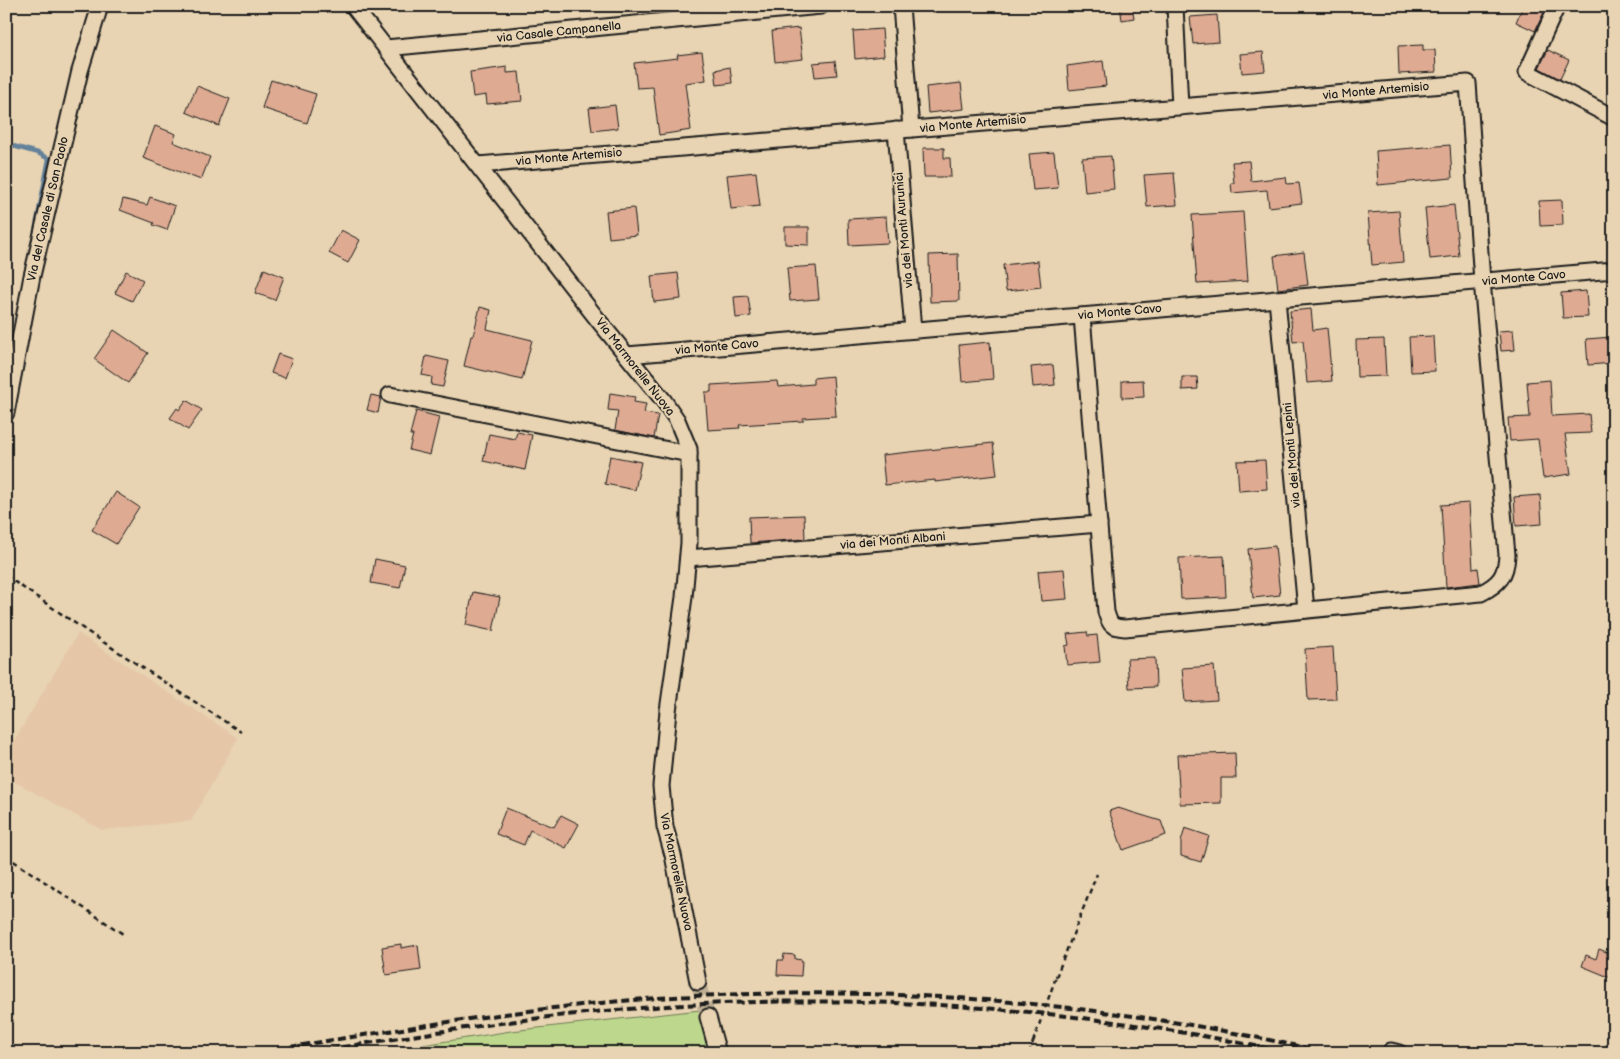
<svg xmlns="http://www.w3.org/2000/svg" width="1620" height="1059" font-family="'Balsamiq Sans',sans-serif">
<rect width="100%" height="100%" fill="#e8d4b2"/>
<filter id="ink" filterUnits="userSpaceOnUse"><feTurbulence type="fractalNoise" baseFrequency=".02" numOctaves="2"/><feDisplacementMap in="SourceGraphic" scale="10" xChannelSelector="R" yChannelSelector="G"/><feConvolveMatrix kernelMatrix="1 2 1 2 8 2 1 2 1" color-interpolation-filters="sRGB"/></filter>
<g filter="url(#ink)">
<polygon fill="#e5c7a8" points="78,633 238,738 191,821 102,830 6,777 6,754"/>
<polygon fill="#bdd78d" stroke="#6c7a54" points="700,1010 708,1053 372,1053 511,1031"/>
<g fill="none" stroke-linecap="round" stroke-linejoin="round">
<polyline stroke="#63819a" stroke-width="4.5" points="6,144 38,153 49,159 34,237"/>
</g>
<g fill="#deaa92" stroke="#1c1c1c">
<polygon points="1120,6 1132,6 1134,18 1122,20"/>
<polygon points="1523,6 1547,6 1535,31 1516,22"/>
<polygon points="1217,15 1219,42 1193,44 1190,17"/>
<polygon points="799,28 803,59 775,62 772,31"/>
<polygon points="882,29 884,56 855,59 853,31"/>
<polygon points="1423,45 1423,50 1435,50 1436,72 1399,74 1398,46"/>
<polygon points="1548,50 1569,60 1560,79 1539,68"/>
<polygon points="702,52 706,80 685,83 691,130 659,135 653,87 637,88 634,63 678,58 677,55"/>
<polygon points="1263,52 1265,71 1242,73 1240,54"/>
<polygon points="835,61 837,75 815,77 813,63"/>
<polygon points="1103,61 1106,86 1069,90 1067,66"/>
<polygon points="507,67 507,73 519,72 522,101 487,104 486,95 473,97 470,72"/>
<polygon points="730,67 732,83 717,85 715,70"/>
<polygon points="271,80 316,94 307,123 262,108"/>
<polygon points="961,83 964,109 928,113 926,87"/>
<polygon points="197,86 230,99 219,126 186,112"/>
<polygon points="615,105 618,128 592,131 589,108"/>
<polygon points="155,126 176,134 173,142 210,157 201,180 143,158"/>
<polygon points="1450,145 1452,178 1378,185 1376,151"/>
<polygon points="923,148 944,148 944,158 950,158 951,177 924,177"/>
<polygon points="1054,152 1058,188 1033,190 1029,154"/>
<polygon points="1111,156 1114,189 1085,192 1082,158"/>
<polygon points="1249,161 1251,181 1286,177 1287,184 1299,183 1302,203 1269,207 1267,190 1232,193 1231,183 1234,183 1232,162"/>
<polygon points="756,172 760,206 731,209 727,175"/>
<polygon points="1174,173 1177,205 1147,207 1144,175"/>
<polygon points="150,197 175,206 167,230 153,225 154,223 120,210 123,199 147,205"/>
<polygon points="1562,200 1563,225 1540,226 1539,201"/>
<polygon points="1454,205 1459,256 1430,259 1425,208"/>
<polygon points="634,208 637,235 609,238 606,211"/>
<polygon points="1399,211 1403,262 1372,265 1368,213"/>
<polygon points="1243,212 1248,281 1197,284 1192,215"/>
<polygon points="886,217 888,243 849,245 848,219"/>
<polygon points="785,227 809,227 809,245 785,244"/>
<polygon points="341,230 360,240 348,263 329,253"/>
<polygon points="1304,252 1308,285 1278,289 1274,256"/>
<polygon points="958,254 959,301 930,302 929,255"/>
<polygon points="1038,261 1041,287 1006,291 1003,265"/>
<polygon points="816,266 819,299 790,301 787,268"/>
<polygon points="264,269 284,277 275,300 255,293"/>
<polygon points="126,271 143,280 132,301 115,293"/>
<polygon points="678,273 681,299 654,302 651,276"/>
<polygon points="1586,291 1588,317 1563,318 1561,293"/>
<polygon points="748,296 751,316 736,318 734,297"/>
<polygon points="480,307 491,310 487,329 532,340 522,380 464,366 471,336 473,336"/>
<polygon points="1311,309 1313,330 1327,328 1332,381 1307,383 1303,341 1293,342 1290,311"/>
<polygon points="114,330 148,353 128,383 94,359"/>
<polygon points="1513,330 1515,350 1501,351 1499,331"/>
<polygon points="1433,336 1435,371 1411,372 1409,337"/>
<polygon points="1613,337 1614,363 1588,365 1586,339"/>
<polygon points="1384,339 1386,376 1357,377 1356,340"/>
<polygon points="990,342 993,379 962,382 959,345"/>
<polygon points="278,354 292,359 285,378 271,373"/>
<polygon points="426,356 449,361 443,387 431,385 432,377 422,375"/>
<polygon points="1053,365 1055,385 1033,387 1031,367"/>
<polygon points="833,376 836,416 803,418 803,421 739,425 740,428 708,430 705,392 711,392 711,385 777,381 778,387 813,384 813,378"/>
<polygon points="1182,377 1197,377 1198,389 1182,390"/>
<polygon points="1143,380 1144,397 1122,398 1122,381"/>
<polygon points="1550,380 1552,416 1589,414 1591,433 1565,434 1571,474 1543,478 1538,439 1510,441 1508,418 1530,417 1527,382"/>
<polygon points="610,393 635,397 634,402 646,404 644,413 658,415 654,438 615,430 618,411 608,410"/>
<polygon points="371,395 381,397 378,413 367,410"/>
<polygon points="186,400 202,410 188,430 170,418 177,408 179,410"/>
<polygon points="416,411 439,417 430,455 409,450 413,435 410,435"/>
<polygon points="517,432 532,435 525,470 483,461 489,434 515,439"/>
<polygon points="993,443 997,475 935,482 935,480 885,485 882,455"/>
<polygon points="610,456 641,462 635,490 605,484"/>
<polygon points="1265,460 1267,489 1239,491 1237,461"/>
<polygon points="116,492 139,507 116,544 92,530"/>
<polygon points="1540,495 1542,524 1516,526 1514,497"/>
<polygon points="1469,503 1473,569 1478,568 1480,583 1446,587 1441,505"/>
<polygon points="804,515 805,539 750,543 749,517"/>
<polygon points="1275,546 1280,595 1253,598 1248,549"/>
<polygon points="1224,556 1226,597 1181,599 1179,558"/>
<polygon points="375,559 405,565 400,588 371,583"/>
<polygon points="1064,569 1067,599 1041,601 1038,571"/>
<polygon points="473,592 500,597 493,631 466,625"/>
<polygon points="1087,632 1088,636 1097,635 1100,662 1067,665 1065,646 1069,645 1067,634"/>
<polygon points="1333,647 1336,699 1308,700 1305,649"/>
<polygon points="1155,658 1156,687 1129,688 1127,659"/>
<polygon points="1214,666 1217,700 1185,702 1182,668"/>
<polygon points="1235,753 1236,778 1221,778 1221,803 1180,804 1177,755"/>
<polygon points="506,808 554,827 561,815 579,824 566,848 530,830 524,845 496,834"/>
<polygon points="1118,808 1161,821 1166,835 1123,850 1109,811"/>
<polygon points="1185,828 1209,836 1201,862 1181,856 1181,842"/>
<polygon points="401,944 401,948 418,945 421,970 386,975 382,947"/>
<polygon points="1599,949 1614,955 1614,970 1611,978 1582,966 1586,955 1596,959"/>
<polygon points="784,954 795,955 795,959 802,960 801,976 777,975 778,960 783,960"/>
</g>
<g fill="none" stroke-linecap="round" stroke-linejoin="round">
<polyline stroke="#bfaf94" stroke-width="15" stroke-dasharray="15 8" stroke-linecap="butt" points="698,982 708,1017"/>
<g stroke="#1c1c1c" stroke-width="19">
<g id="minor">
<polyline points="353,6 598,320 664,401 677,420 689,449 689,543 684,597 668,711 661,786 665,827 673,855 698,982"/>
<polyline points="901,6 911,129"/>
<polyline points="1175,6 1180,107"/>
<polyline points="1557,6 1527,72 1614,118"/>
<polyline points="386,48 821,6"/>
<polyline points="896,130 913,330"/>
<path d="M478 165 1468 83 1482 281 1507 555C1506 576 1499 584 1481 593L1125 628C1111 627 1110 625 1106 612L1082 316"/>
<polyline points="1277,299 1306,610"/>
<polyline points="627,355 1614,270"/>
<polyline points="390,395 689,454"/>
<polyline points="6,413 32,276 80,71 100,6"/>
<polyline points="688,558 1099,524"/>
<polyline points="708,1017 718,1053"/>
<polyline points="1391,1051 1399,1053"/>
</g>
</g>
<g stroke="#1c1c1c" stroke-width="2.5" stroke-dasharray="5 4" stroke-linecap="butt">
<polyline points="6,576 88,632 241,732"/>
<polyline points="6,856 123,934"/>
<polyline points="1056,977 1097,874"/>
<polyline points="1029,1053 1033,1042"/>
</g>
<use href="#minor" stroke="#e8d4b2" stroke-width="15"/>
<g stroke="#1c1c1c" stroke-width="4" stroke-dasharray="8 4" stroke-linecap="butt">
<path d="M254 1053C394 1030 533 1006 674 997 893 985 1115 1002 1327 1053"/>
<path d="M307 1053C410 1036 513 1019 617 1010 841 990 1069 1005 1289 1053"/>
</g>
<polyline stroke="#1c1c1c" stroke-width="2.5" stroke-dasharray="5 4" stroke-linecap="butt" points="1033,1042 1056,977"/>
</g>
</g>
<g text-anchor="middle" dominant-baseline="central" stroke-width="4" stroke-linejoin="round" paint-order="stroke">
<g font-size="12" fill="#1c1c1c" stroke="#e8d4b2">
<text transform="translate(559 32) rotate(-6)">via Casale Campanella</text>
<text transform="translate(1376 91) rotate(-5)">via Monte Artemisio</text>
<text transform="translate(973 124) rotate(-5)">via Monte Artemisio</text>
<text transform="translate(569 157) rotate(-5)">via Monte Artemisio</text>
<text transform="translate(48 209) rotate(-77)">Via del Casale di San Paolo</text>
<text transform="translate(904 230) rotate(-95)">via dei Monti Aurunici</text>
<text transform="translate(1524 278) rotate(-5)">via Monte Cavo</text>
<text transform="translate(1120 312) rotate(-5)">via Monte Cavo</text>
<text transform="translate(717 347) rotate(-5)">via Monte Cavo</text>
<text transform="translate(635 367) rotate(52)">Via Marmorelle Nuova</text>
<text transform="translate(1292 455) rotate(-95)">via dei Monti Lepini</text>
<text transform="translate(893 541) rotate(-5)">via dei Monti Albani</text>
<text transform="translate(676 872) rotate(78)">Via Marmorelle Nuova</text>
</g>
</g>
<rect width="1620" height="1059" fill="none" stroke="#e8d4b2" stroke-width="25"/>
<rect x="12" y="12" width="1595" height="1034" fill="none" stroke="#1c1c1c" stroke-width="2" filter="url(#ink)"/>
</svg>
